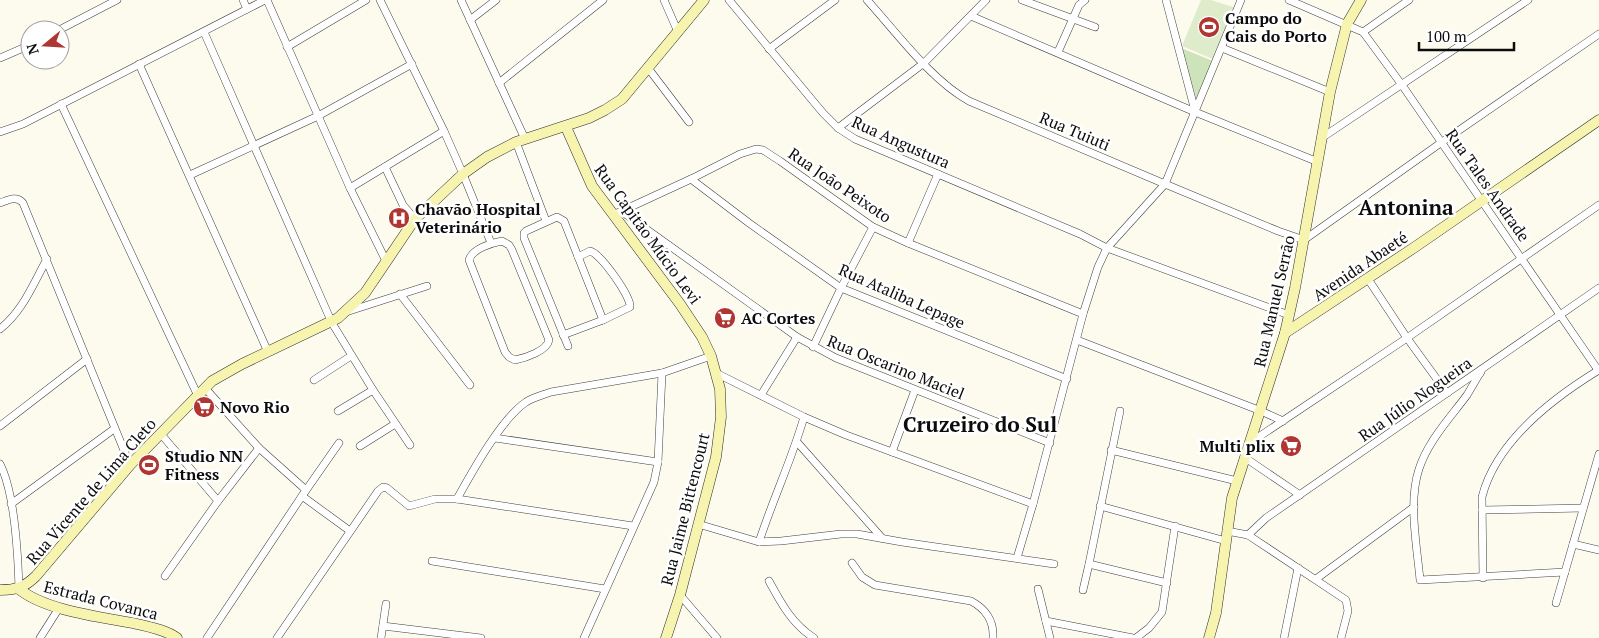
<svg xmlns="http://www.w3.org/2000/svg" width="1599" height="638" font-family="'PT Serif',serif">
<rect width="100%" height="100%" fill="#fdfbee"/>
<polygon fill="#cde4bb" points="1181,48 1213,61 1196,98"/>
<polygon fill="#deeccb" points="1201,0 1211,0 1236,8 1215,60 1182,46"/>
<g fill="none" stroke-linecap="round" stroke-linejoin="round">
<g stroke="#3f3f3f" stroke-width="8">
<g id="street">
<polyline points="243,0 247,9"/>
<polyline points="267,0 350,188 386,261"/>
<polyline points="380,0 444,131 463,174 491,243"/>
<polyline points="461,0 525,139"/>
<polyline points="664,0 678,32"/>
<polyline points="729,0 823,113 838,128 855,139 1080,234 1107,248 1289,315"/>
<path d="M867 0C897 33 931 80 969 101L1165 184 1278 231 1304 240 1442 142 1599 34"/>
<polyline points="1022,0 1095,27"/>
<polyline points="1166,0 1195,111"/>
<polyline points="1289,0 1363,32 1402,85 1598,370"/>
<polyline points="971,16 1195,112 1318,162"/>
<polyline points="470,20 496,0"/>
<polyline points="59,30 117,0"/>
<polyline points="204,32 332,323 373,390 410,445"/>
<polyline points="1363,32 1409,0"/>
<polyline points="287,47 366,0"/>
<polyline points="1222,48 1330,92"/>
<polyline points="769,49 835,0"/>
<polyline points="1058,52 1079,5 1085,0"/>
<polyline points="0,58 30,45"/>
<polyline points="139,64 268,352"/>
<polyline points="648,68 689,122"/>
<polyline points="499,83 603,0"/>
<polyline points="61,104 198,396"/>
<polyline points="838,128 924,63 986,0"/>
<polyline points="0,132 23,124 265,0"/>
<polyline points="1323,137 1528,0"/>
<polyline points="516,142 546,221"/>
<polyline points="385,167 403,205 415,219"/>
<polyline points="190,175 318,116 412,64"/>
<polyline points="691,179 749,223 841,288 1067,379"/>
<polyline points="350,188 444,131"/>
<path d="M0 203C8 200 17 195 23 203L130 465"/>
<polyline points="621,211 797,337 836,358 1050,443"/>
<polyline points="613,215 691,179 740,154 756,149 763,150 780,161 873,227 908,243 1083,314"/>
<path d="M502 241 509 245 512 250 549 340C547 351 525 358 515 360L509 357 505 352 469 260C472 249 491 243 502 241Z"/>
<polyline points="908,243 938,174"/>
<polyline points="1368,279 1407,338 1447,393"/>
<polyline points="400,294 470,385"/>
<polyline points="346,312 427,286"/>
<path d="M0 329C23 311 33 284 47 259"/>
<path d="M563 335 603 320 630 307C631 296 600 253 590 251L578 257"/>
<polyline points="1077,340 1261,411 1283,421"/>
<polyline points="568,346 524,238 524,233 526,231 557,217 564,221 603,320"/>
<polyline points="813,347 841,288 873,227"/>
<path d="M1481 372C1476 379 1472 387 1467 395 1450 418 1428 441 1419 469 1408 502 1417 546 1420 580L1565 572"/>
<polyline points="716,373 804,417 846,435 1033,504"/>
<polyline points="314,380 351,356"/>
<polyline points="205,388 259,448 306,490"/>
<polyline points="761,395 797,337"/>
<polyline points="338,411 373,390"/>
<polyline points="0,426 87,359"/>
<polyline points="160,433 218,501"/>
<polyline points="495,438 658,462"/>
<polyline points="797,442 882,538"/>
<polyline points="1248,444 1407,338 1599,205"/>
<polyline points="360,446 395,424"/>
<polyline points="1111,450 1237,481"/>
<polyline points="892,452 915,390"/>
<polyline points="1244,457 1300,495"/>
<path d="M0 464C15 493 18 556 19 589"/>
<polyline points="302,496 350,531"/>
<path d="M457 499C472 472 501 419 526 402 534 397 543 395 551 392L662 373 711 356"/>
<polyline points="11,504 114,429"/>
<polyline points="1100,506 1226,541"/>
<polyline points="1482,510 1583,508"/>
<polyline points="698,524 759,542 781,541 841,534 857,534 902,542 1054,564"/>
<polyline points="1227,531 1248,535 1346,600 1348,611 1341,638"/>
<polyline points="1248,535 1266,518 1599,288"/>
<path d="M759 542C773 499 792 459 804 417"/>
<polyline points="1573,544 1599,550"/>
<polyline points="1017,558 1033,504 1083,314 1098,267 1107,248 1165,184 1241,0"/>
<polyline points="432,561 605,589"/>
<path d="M852 563 862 577 875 585 971 601C986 609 994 621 993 638"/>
<polyline points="1089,564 1167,583"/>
<polyline points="165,576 218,501 259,448"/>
<path d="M1483 578 1482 497C1496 442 1553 398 1599 370"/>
<polyline points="1316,579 1414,507"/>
<path d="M769 581C781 603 792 624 814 638"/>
<polyline points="1038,589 1050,638"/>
<polyline points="1083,590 1089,564 1120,411"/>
<polyline points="680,595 717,638"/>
<polyline points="1556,603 1599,454"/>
<polyline points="1046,621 1133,638"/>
<polyline points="383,626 481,638"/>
<polyline points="40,638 59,608"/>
<polyline points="207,638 302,496 339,443"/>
<polyline points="277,638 378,491 383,487 387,488 409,506 435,499 457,499 633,526"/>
<polyline points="381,638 386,604"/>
<polyline points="584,638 654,482 658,462 662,373"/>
<polyline points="1136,638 1149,628 1162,612 1175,526"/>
<polyline points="1284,638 1298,568"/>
</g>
</g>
<g stroke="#2e2e2e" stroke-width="11">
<g id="secondary">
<polyline points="566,127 592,186 680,304 702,337 711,356 720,389 721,417 716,457 680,595 666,638"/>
<polyline points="1285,333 1415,247 1599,120"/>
<path d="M19 589C46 611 102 617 137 624 150 627 166 630 177 638"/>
<path d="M0 590C16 590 25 587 36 576L130 465 212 381 242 364 338 318 365 293 415 219 463 174 487 157 516 142 589 118 605 110 622 99 704 0"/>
<polyline points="1209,638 1216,613 1232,498 1285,333 1295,288 1330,92 1347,24 1361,0"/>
</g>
</g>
<use href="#street" stroke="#fff" stroke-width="7"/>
<use href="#secondary" stroke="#f7f4af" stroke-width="10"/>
</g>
<defs>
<g id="stadium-disc" transform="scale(1.125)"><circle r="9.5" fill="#af3632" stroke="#fff"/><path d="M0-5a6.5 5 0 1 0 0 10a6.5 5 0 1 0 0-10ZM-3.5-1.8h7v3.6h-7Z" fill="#fff"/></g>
<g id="hospital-disc" transform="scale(1.125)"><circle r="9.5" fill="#af3632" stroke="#fff"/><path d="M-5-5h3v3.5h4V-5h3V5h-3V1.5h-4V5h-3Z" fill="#fff"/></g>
<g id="supermarket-disc" transform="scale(1.125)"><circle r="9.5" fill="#af3632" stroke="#fff"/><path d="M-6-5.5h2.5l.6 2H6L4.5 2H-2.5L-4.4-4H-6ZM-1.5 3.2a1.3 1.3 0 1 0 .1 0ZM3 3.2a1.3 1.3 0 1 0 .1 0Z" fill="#fff"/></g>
</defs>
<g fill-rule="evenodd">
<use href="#stadium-disc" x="1209" y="27"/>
<use href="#hospital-disc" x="399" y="218"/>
<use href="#supermarket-disc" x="725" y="318"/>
<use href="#supermarket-disc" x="204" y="407"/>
<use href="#supermarket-disc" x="1291" y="446"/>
<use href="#stadium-disc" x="149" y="465"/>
</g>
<g text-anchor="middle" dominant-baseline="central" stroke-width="5" stroke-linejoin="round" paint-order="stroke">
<g font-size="16" font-weight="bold" fill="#0c0c0c" stroke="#fff" text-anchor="start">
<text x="1225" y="18">Campo do<tspan x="1225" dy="18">Cais do Porto</tspan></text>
<text x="415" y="209">Chavão Hospital<tspan x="415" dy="18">Veterinário</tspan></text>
<text x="741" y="318">AC Cortes</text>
<text x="220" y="407">Novo Rio</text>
<text x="1275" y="446" text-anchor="end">Multi plix</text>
<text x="165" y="456">Studio NN<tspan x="165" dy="18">Fitness</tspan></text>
</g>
<g font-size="16" fill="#0c0c0c" stroke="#fff">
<text transform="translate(1075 131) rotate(23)">Rua Tuiuti</text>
<text transform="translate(901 142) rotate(24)">Rua Angustura</text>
<text transform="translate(840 185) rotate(34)">Rua João Peixoto</text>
<text transform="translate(1488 185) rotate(55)">Rua Tales Andrade</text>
<text transform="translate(648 234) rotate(54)">Rua Capitão Múcio Levi</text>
<text transform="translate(1360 266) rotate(-34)">Avenida Abaeté</text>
<text transform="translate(902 296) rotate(24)">Rua Ataliba Lepage</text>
<text transform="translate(1274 301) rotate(-77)">Rua Manuel Serrão</text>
<text transform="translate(896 367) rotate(22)">Rua Oscarino Maciel</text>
<text transform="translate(1415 399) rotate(-35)">Rua Júlio Nogueira</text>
<text transform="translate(91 491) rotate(-49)">Rua Vicente de Lima Cleto</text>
<text transform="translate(685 509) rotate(-76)">Rua Jaime Bittencourt</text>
<text transform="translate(101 600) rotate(14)">Estrada Covanca</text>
</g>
<g font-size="21" font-weight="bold" fill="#0c0c0c" stroke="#fff">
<text x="1406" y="207">Antonina</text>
<text x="980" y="424">Cruzeiro do Sul</text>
</g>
</g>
<g transform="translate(45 45) rotate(252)"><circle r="24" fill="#ffffff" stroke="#9e9e9e"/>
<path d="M0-4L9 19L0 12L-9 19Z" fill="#af3632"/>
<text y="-8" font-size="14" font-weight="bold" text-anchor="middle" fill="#0c0c0c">N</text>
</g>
<path d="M1419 42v8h95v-8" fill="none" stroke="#0c0c0c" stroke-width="2.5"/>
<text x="1426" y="42" font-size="15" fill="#0c0c0c" stroke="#ffffff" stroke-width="4" paint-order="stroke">100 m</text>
</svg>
